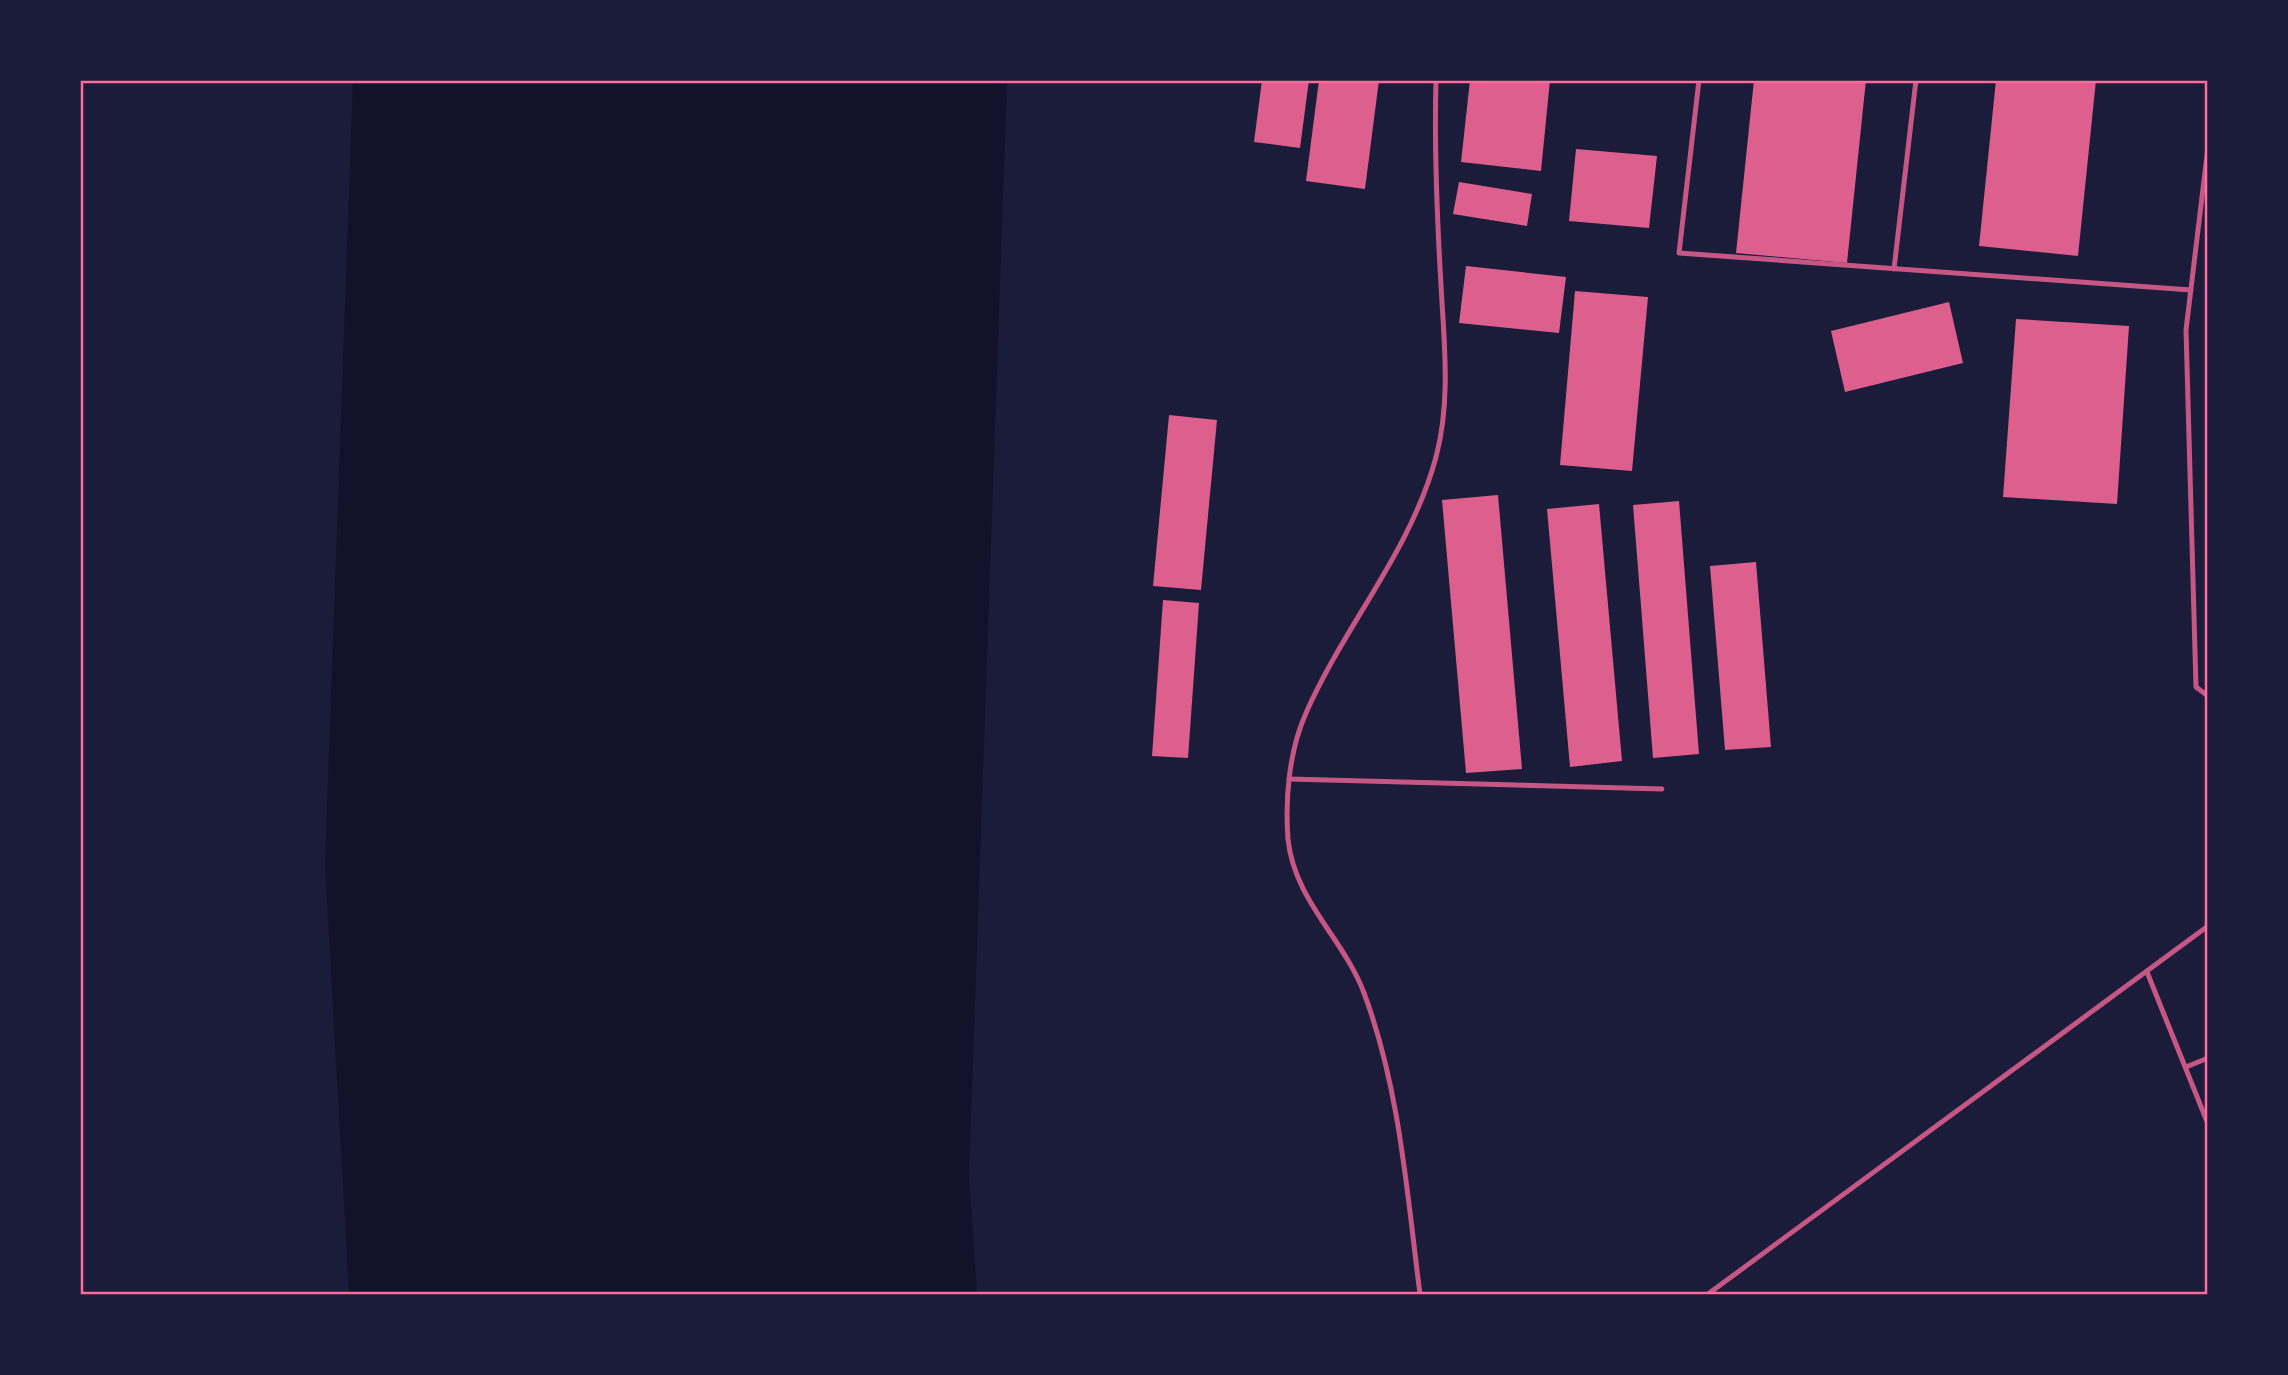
<svg xmlns="http://www.w3.org/2000/svg" width="2288" height="1375" font-family="Barlow,sans-serif">
<rect width="100%" height="100%" fill="#1b1b3a"/>
<polygon fill="#12122b" points="353,81 1007,81 969,1175 977,1294 349,1294 325,864"/>
<g fill="#dd5f8e">
<polygon points="1262,80 1309,80 1300,148 1254,142"/>
<polygon points="1319,80 1379,80 1365,189 1306,181"/>
<polygon points="1470,80 1550,80 1541,171 1461,162"/>
<polygon points="1754,80 1866,80 1847,263 1736,253"/>
<polygon points="1996,80 2096,80 2078,256 1979,246"/>
<polygon points="1576,149 1657,156 1649,228 1569,221"/>
<polygon points="1459,182 1532,194 1527,226 1453,214"/>
<polygon points="1466,266 1566,277 1559,333 1459,323"/>
<polygon points="1575,291 1648,297 1632,471 1560,465"/>
<polygon points="1949,302 1963,363 1845,392 1831,331"/>
<polygon points="2016,319 2129,326 2117,504 2003,497"/>
<polygon points="1169,415 1217,420 1201,590 1153,586"/>
<polygon points="1498,495 1522,769 1466,773 1442,500"/>
<polygon points="1679,501 1699,754 1653,758 1633,505"/>
<polygon points="1599,504 1622,761 1570,767 1547,509"/>
<polygon points="1756,562 1771,747 1725,750 1710,566"/>
<polygon points="1163,600 1199,603 1188,758 1152,756"/>
</g>
<g fill="none" stroke-linecap="round" stroke-linejoin="round">
<g stroke="#c65784" stroke-width="5">
<polyline points="1699,80 1679,253 2191,290"/>
<polyline points="2208,147 2186,330 2196,687 2208,696"/>
<polyline points="1894,269 1916,80"/>
<polyline points="1289,779 1662,789"/>
<polyline points="2147,972 2208,1124"/>
<polyline points="2186,1067 2208,1058"/>
<path d="M1420 1294C1407 1194 1400 1089 1364 993 1344 939 1294 900 1288 839 1285 799 1289 751 1306 713 1344 626 1411 551 1436 457 1451 401 1444 342 1441 285 1437 217 1434 149 1436 80"/>
<polyline points="1708,1294 2208,926"/>
</g>
</g>
<rect width="2288" height="1375" fill="none" stroke="#1b1b3a" stroke-width="164"/>
<rect x="82" y="82" width="2124" height="1211" fill="none" stroke="#ff6b9d" stroke-width="2.5"/>
</svg>
